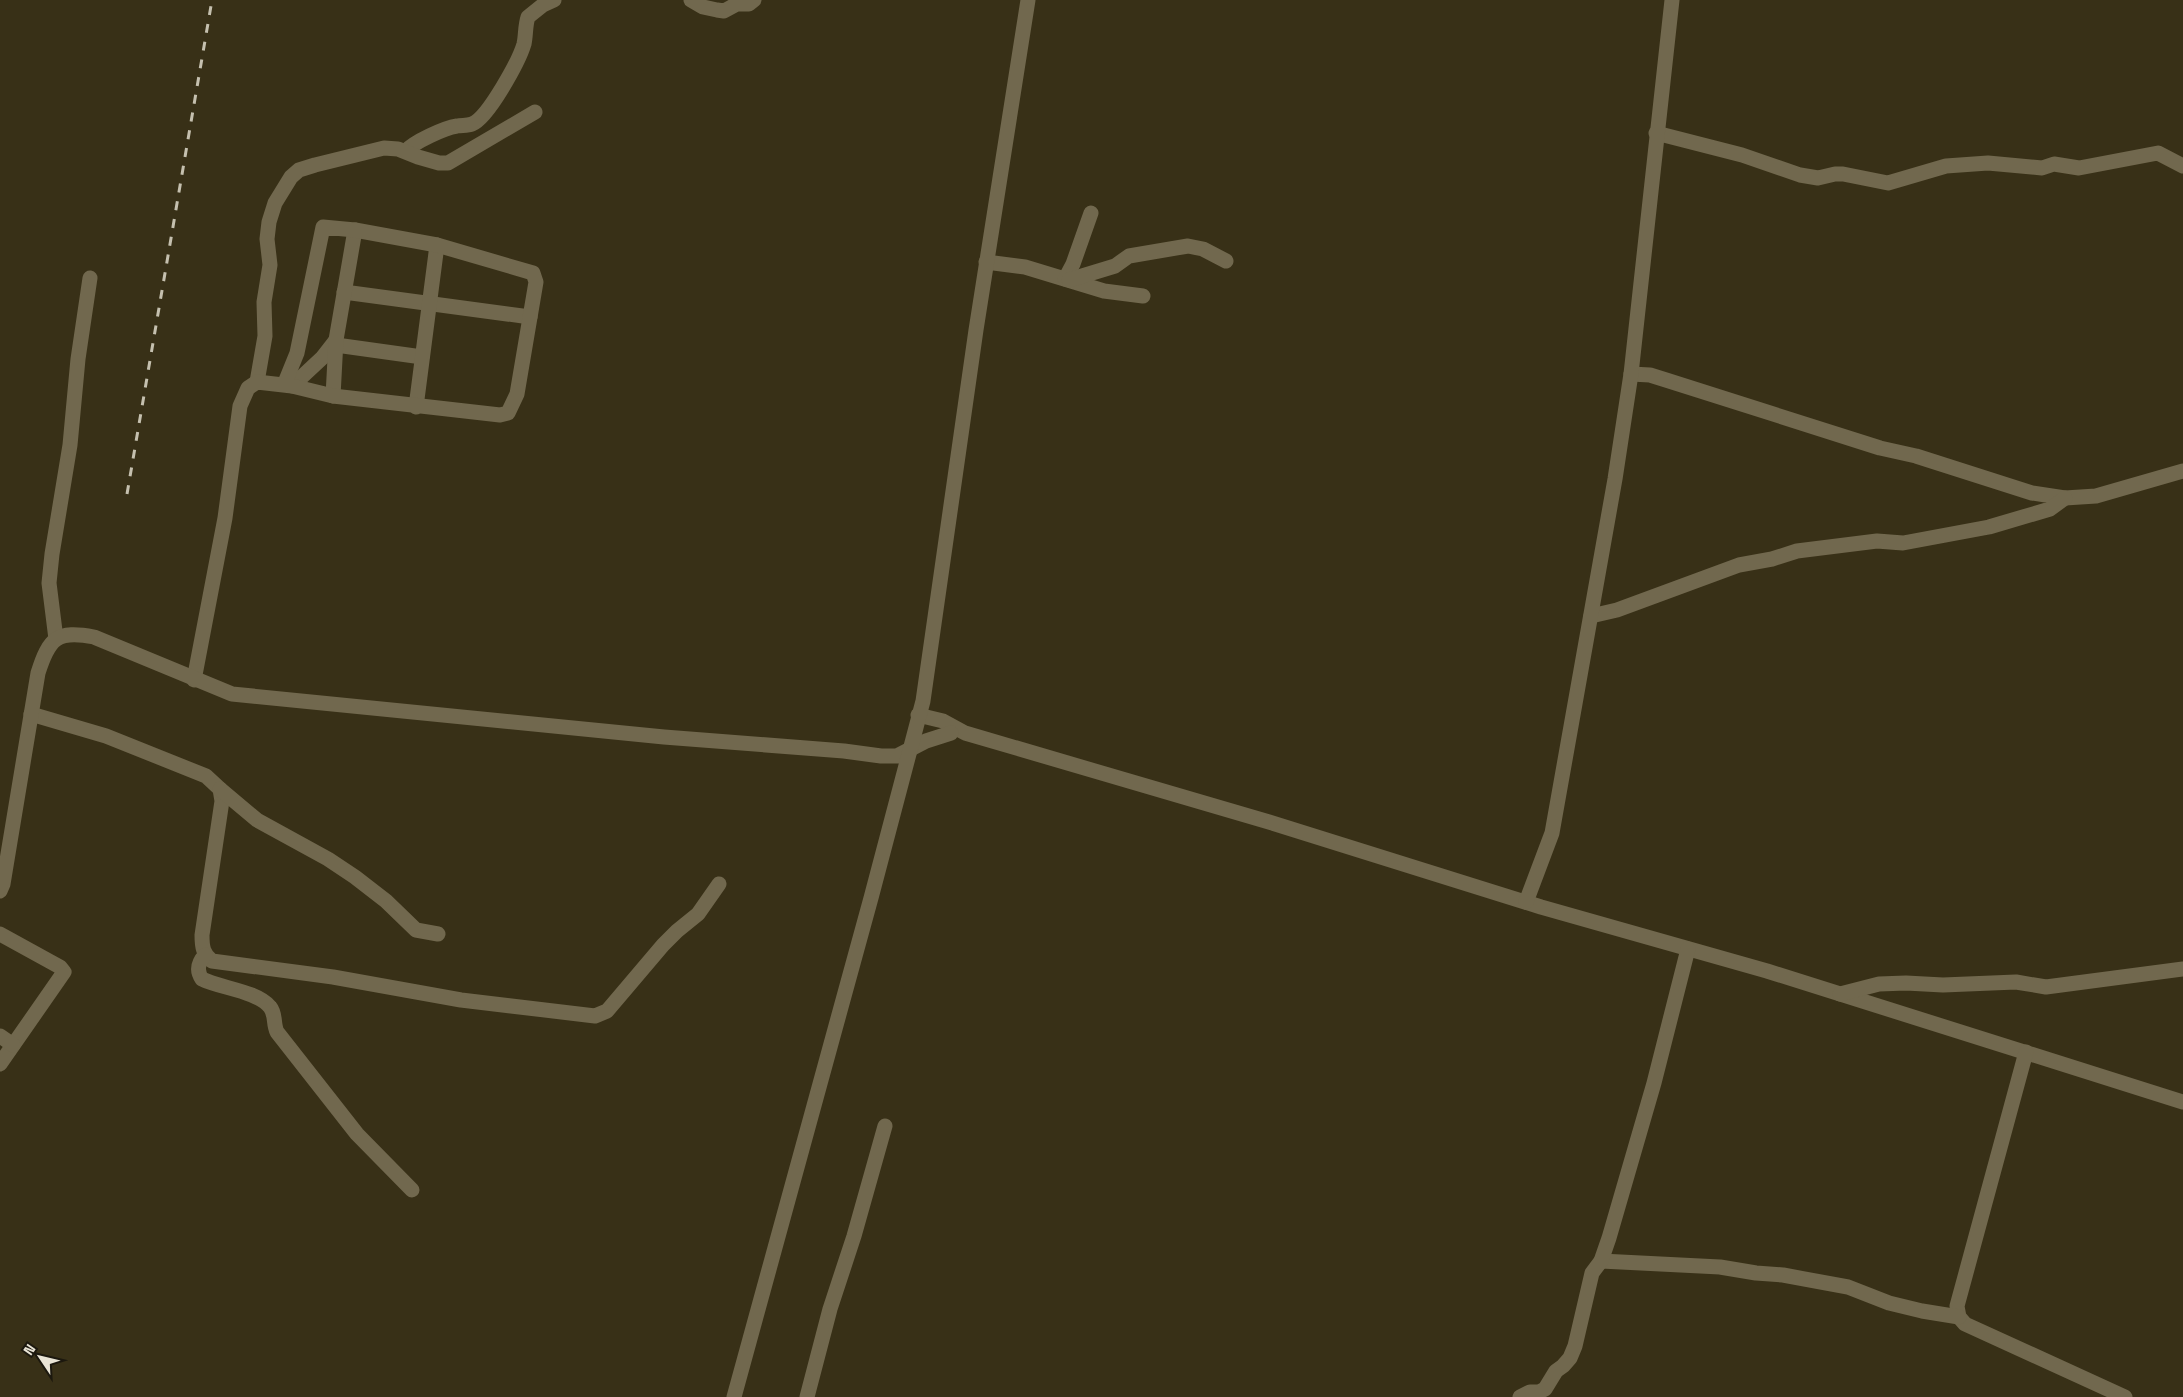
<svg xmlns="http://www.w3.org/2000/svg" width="2183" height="1397" font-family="'Space Grotesk',sans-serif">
<rect width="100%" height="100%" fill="#383017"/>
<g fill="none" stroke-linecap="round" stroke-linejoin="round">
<g stroke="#71684e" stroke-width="15">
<polyline points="691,0 703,7 717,10 724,11 737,4 749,4 754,0"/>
<polyline points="1656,133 1742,155 1800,175 1818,178 1835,174 1843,174 1888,183 1946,166 1988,163 2042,168 2054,164 2079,168 2158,153 2183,166"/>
<path d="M406 151C414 142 444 128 457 126 462 125 467 126 472 124 488 118 519 61 524 44 526 35 525 26 528 17L543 5 554 0"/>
<polyline points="986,262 1025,267 1104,291 1143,296"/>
<polyline points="1065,279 1073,264 1091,213"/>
<polyline points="1069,280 1115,266 1129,256 1188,246 1203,249 1226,261"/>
<polyline points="344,292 530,317"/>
<polyline points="336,345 422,357"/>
<polyline points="1631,374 1650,375 1666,380 1880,448 1916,456 2032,493 2065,498 2096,496 2183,471"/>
<polyline points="257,382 265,336 264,302 270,265 267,239 269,222 275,203 291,177 299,170 315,165 384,148 398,149 418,157 439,163 448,163 535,112"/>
<polyline points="292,386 322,358 336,340"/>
<polyline points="333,396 336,340 355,230"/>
<polyline points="416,407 437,245"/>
<polyline points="1591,616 1617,610 1739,565 1772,559 1797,551 1877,541 1903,543 1989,527 2050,509 2065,498"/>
<polyline points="56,639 49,583 52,554 70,445 78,359 90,278"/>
<polyline points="194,680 225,518 240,406 248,388 257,382 292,386 333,396 500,415 508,413 517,394 536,282 533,273 437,245 355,230 323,227 297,353 284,385"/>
<path d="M31 714 106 736 206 776 220 789 222 801 202 935C202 947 203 954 212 961L333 977 461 1000 595 1016 607 1011 663 945 677 931 698 914 719 884"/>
<polyline points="918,715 943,721 965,733 1269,822 1541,907 1767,971 2183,1102"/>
<polyline points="220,789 257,820 328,859 355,877 386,901 416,930 438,934"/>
<path d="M0 891 3 884 38 673C49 638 57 630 94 637L232 694 664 737 844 751 881 756H897L926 741 951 733"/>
<polyline points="1526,902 1552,833 1615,479 1631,374 1672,0"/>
<polyline points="0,934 60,967 64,972 0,1064"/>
<path d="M205 955C198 963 196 970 202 979 220 988 257 991 270 1007 276 1014 273 1024 277 1032L357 1134 412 1190"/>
<polyline points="1840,994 1879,984 1906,983 1943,985 2016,982 2046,987 2183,969"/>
<polyline points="0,1036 13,1045"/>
<polyline points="2026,1052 1957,1306 1959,1317 1965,1324 2125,1397"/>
<polyline points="1601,1261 1720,1267 1756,1273 1783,1275 1848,1287 1889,1303 1922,1311 1959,1317"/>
<polyline points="734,1397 871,898 923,701 976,330 1028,0"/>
<polyline points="807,1397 830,1309 854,1236 885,1126"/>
<polyline points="1520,1397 1530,1392 1539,1392 1545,1389 1556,1371 1563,1366 1570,1358 1575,1346 1592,1273 1601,1261 1609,1238 1654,1083 1688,949"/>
</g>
<polyline stroke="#c5c0af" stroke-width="3" stroke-dasharray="9 9" stroke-linecap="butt" points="127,494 212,0"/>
</g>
<g transform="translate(40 1357) rotate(305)" stroke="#1c180e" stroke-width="4" paint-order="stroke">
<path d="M0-4L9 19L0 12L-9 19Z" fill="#e9e4d5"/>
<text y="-8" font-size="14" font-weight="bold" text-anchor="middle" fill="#e9e4d5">N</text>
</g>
</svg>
